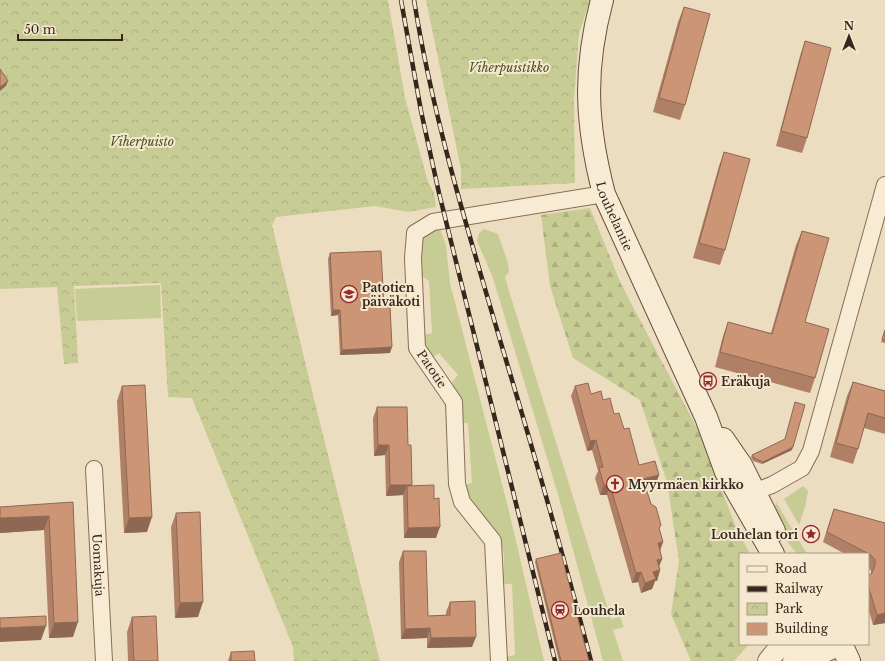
<svg xmlns="http://www.w3.org/2000/svg" width="885" height="661" font-family="'Libre Baskerville',serif">
<defs>
<pattern id="forest-firs" width="22" height="20" patternUnits="userSpaceOnUse"><rect width="22" height="20" fill="#c7cb94"/><path d="M5 1l3.5 6h-7zM16 11l3.5 6h-7z" fill="#acae7f"/></pattern>
<pattern id="park-crowns" width="20" height="18" patternUnits="userSpaceOnUse"><rect width="20" height="18" fill="#c7cb94"/><path d="M2 6a3 3 0 1 1 6 0M12 15a3 3 0 1 1 6 0" fill="none" stroke="#acae7f"/></pattern>
</defs>
<rect width="100%" height="100%" fill="#edddc0"/>
<g fill="#c7cb94">
<path d="M440 229 446 245 450 283 508 507 544 661H507L506 657 515 655 512 584H503C503 573 506 556 502 546 493 524 468 508 464 485L472 483 468 423H459L458 395 452 382 458 375 439 353 432 358 424 350 422 335 432 333 429 281 420 275 418 248 424 232Z"/>
<polygon points="484,229 498,234 508,263 509,272 505,277 509,291 611,619 620,617 624,627 613,630 623,661 603,661 559,498 493,278 477,241 479,233"/>
<polygon points="160,285 161,318 77,321 75,289"/>
<polygon points="803,486 808,491 805,507 799,525 784,499"/>
<path d="M776 502 807 554H797C786 540 770 521 776 502Z"/>
</g>
<polygon fill="url(#forest-firs)" points="590,208 621,284 698,430 736,527 750,554 740,554 740,644 749,644 734,661 691,661 671,614 679,561 667,482 640,400 573,358 550,286 541,215"/>
<g fill="url(#park-crowns)">
<polygon points="0,0 388,0 405,98 428,182 434,193 436,207 408,212 375,206 276,217 272,225 317,411 380,661 294,661 293,647 192,398 168,397 161,283 74,286 78,363 64,364 57,287 0,289"/>
<polygon points="426,0 590,0 579,33 574,100 575,183 461,189 461,169"/>
</g>
<g fill="none" stroke-linecap="round" stroke-linejoin="round">
<g stroke="#866e58" stroke-width="18">
<g id="minor">
<path id="s1" d="M94 469 104 661"/>
<polyline points="745,495 772,485 802,468 811,451 885,185"/>
<polyline points="499,661 493,541 462,502 457,484 454,402 417,348 413,258 415,233 433,222 604,194"/>
</g>
</g>
<g stroke="#866e58" stroke-width="22">
<g id="tertiary">
<polyline points="768,661 782,644"/>
<polyline points="793,661 805,651"/>
</g>
</g>
<g stroke="#674f3c" stroke-width="24">
<g id="secondary">
<path id="s2" d="M602 0C583 71 586 124 604 194L706 417 726 472 773 554"/>
<polyline points="723,439 741,465 774,531"/>
<path d="M795 644C808 657 823 655 836 644"/>
<polyline points="841,644 849,661"/>
</g>
</g>
<use href="#minor" stroke="#f8ebd3" stroke-width="16"/>
<use href="#tertiary" stroke="#f8ebd3" stroke-width="20"/>
<use href="#secondary" stroke="#f8ebd3" stroke-width="22"/>
<g stroke="#35271d" stroke-width="4.5">
<g id="rail">
<polyline points="401,0 421,111 439,193 555,661"/>
<path d="M414 0C433 119 469 234 503 350 534 453 564 557 591 661"/>
</g>
</g>
<use href="#rail" stroke="#f5e8cf" stroke-width="3" stroke-dasharray="9" stroke-linecap="butt"/>
</g>
<g fill="#af8065">
<polygon points="684,7 685,105 680,120 653,112 678,22"/>
<polygon points="805,41 807,138 802,153 776,146 800,56"/>
<polygon points="724,152 725,250 720,265 693,258 719,166"/>
<polygon points="802,231 805,322 815,378 810,393 715,367 723,336 728,322 771,333 796,245"/>
<polygon points="330,253 384,306 390,353 340,355 338,315 331,316 328,259"/>
<polygon points="885,329 885,343 881,342"/>
<polygon points="853,382 885,391 885,434 864,428 858,449 853,464 830,457 847,396"/>
<polygon points="122,386 147,532 124,533 117,401"/>
<polygon points="575,386 603,400 624,429 639,465 659,475 655,485 646,488 651,504 661,525 659,529 663,542 660,551 662,559 659,566 660,570 657,581 655,581 652,589 641,593 638,582 632,583 607,495 600,495 595,478 598,471 592,450 587,451 571,396"/>
<polygon points="377,407 408,445 412,486 434,499 436,538 404,538 403,495 386,496 385,455 374,456 373,418"/>
<polygon points="792,450 762,464 753,461 751,457 752,455"/>
<polygon points="73,502 73,637 49,638 44,530 0,533"/>
<polygon points="834,509 885,523 885,623 873,625 868,608 868,576 871,574 871,571 868,567 868,554 845,554 823,542 830,520"/>
<polygon points="176,513 198,617 175,618 171,527"/>
<polygon points="403,551 428,616 446,615 446,612 450,602 472,647 427,648 427,638 401,639 399,562"/>
<polygon points="536,559 589,661 559,661 535,562"/>
<polygon points="132,617 158,661 128,661 127,632"/>
<polygon points="231,652 255,661 228,661"/>
</g>
<g fill="#8e6853">
<polygon points="8,81 6,86 0,91 0,87"/>
<polygon points="333,310 340,310 338,315 331,316"/>
<polygon points="392,347 390,353 340,355 342,350"/>
<polygon points="596,440 592,450 587,451 590,441"/>
<polygon points="378,445 389,445 385,455 374,456"/>
<polygon points="793,447 792,450 762,464 763,462"/>
<polygon points="659,475 655,485 639,489 643,479"/>
<polygon points="390,485 412,485 408,495 407,486 403,495 386,496"/>
<polygon points="604,485 610,485 607,495 600,495"/>
<polygon points="49,516 44,530 0,533 0,518"/>
<polygon points="152,517 147,532 124,533 129,518"/>
<polygon points="440,527 436,538 404,538 408,528"/>
<polygon points="663,542 659,552 658,543"/>
<polygon points="662,559 658,569 657,560"/>
<polygon points="660,570 657,581 655,581 652,589 641,593 645,583 653,572"/>
<polygon points="641,572 638,582 632,583 636,573"/>
<polygon points="203,602 198,617 175,618 180,603"/>
<polygon points="885,613 885,623 873,625 877,615"/>
<polygon points="78,622 73,637 49,638 54,623"/>
<polygon points="46,626 41,640 0,642 0,628"/>
<polygon points="430,628 427,638 401,639 405,629"/>
<polygon points="476,637 472,647 427,648 431,638"/>
</g>
<g fill="#cb9576" stroke="#8e6853">
<polygon points="684,7 710,14 685,105 659,98"/>
<polygon points="805,41 831,48 807,138 781,131"/>
<polygon points="0,69 8,81 0,87"/>
<polygon points="724,152 750,159 725,250 699,243"/>
<polygon points="802,231 829,238 805,322 829,329 815,378 720,352 728,322 772,334"/>
<polygon points="381,251 384,306 390,306 392,347 342,350 340,310 333,310 330,253"/>
<polygon points="885,330 885,340 882,339"/>
<polygon points="853,382 885,391 885,418 868,413 858,449 836,443"/>
<polygon points="588,383 591,394 601,391 603,400 610,398 614,414 619,413 624,429 629,428 639,465 655,461 659,475 643,479 651,504 656,507 661,525 659,528 663,542 658,543 662,559 657,560 660,570 653,572 656,579 645,583 641,572 636,573 610,485 604,485 599,468 603,467 596,440 590,441 575,386"/>
<polygon points="145,385 152,517 129,518 122,386"/>
<polygon points="795,402 805,405 793,447 763,462 754,458 752,455 785,439"/>
<polygon points="377,407 407,407 408,445 411,445 412,485 390,485 389,445 378,445"/>
<polygon points="434,485 434,499 439,498 440,527 408,528 407,486"/>
<polygon points="73,502 78,622 54,623 49,516 0,518 0,507"/>
<polygon points="834,509 885,523 885,613 877,615 868,585 868,576 872,573 875,565 875,560 871,555 827,532"/>
<polygon points="200,512 203,602 180,603 176,513"/>
<polygon points="403,551 426,551 428,616 450,615 450,602 475,601 476,637 431,638 430,628 405,629"/>
<polygon points="561,553 589,661 561,661 536,559"/>
<polygon points="46,616 46,626 0,628 0,618"/>
<polygon points="156,616 158,661 134,661 132,617"/>
<polygon points="254,651 255,661 231,661 231,652"/>
</g>
<defs>
<g id="school-ring" transform="scale(0.9)"><circle r="9.5" fill="#f5e8cf" stroke="#94292f" stroke-width="1.5"/><path d="M0-5L7-2L0 1L-7-2ZM-4 1L0 2.5L4 1V4Q0 6-4 4Z" fill="#94292f"/></g>
<g id="bus-ring" transform="scale(0.9)"><circle r="9.5" fill="#f5e8cf" stroke="#94292f" stroke-width="1.5"/><path d="M-5-6H5V4H4V6H2V4H-2V6H-4V4H-5ZM-3.5-4V0h7V-4ZM-3.5 1.2v1.5H-2V1.2ZM2 1.2v1.5H3.5V1.2Z" fill="#94292f"/></g>
<g id="church-ring" transform="scale(0.9)"><circle r="9.5" fill="#f5e8cf" stroke="#94292f" stroke-width="1.5"/><path d="M-1.2-6h2.4v3.5h3.3v2.4h-3.3V6h-2.4V-.1h-3.3v-2.4h3.3Z" fill="#94292f"/></g>
<g id="sight-ring" transform="scale(0.9)"><circle r="9.5" fill="#f5e8cf" stroke="#94292f" stroke-width="1.5"/><path d="M0-6L1.8-2.2L6-1.7L2.9 1.2L3.7 5.4L0 3.3L-3.7 5.4L-2.9 1.2L-6-1.7L-1.8-2.2Z" fill="#94292f"/></g>
<g id="station-ring" transform="scale(0.9)"><circle r="9.5" fill="#f5e8cf" stroke="#94292f" stroke-width="1.5"/><path d="M-3-6H3Q5-6 5-4V2Q5 4 3 4L4.5 6H3L1.5 4h-3L-3 6H-4.5L-3 4Q-5 4-5 2V-4Q-5-6-3-6ZM-3.5-4v3h7v-3ZM-3.5 1v1.5H-2V1ZM2 1v1.5H3.5V1Z" fill="#94292f"/></g>
</defs>
<g fill-rule="evenodd">
<use href="#school-ring" x="349" y="294"/>
<use href="#bus-ring" x="708" y="381"/>
<use href="#church-ring" x="615" y="484"/>
<use href="#sight-ring" x="811" y="534"/>
<use href="#station-ring" x="560" y="610"/>
</g>
<g text-anchor="middle" dominant-baseline="central" stroke-width="4" stroke-linejoin="round" paint-order="stroke">
<g font-size="12" font-style="italic" fill="#485223" stroke="#f5e8cf">
<text x="509" y="67">Viherpuistikko</text>
<text x="142" y="141">Viherpuisto</text>
</g>
<g font-size="12" fill="#35271d" stroke="#f5e8cf">
<text stroke="none"><textPath href="#s2" startOffset="221">Louhelantie</textPath></text>
<text transform="translate(432 369) rotate(56)">Patotie</text>
<text stroke="none"><textPath href="#s1" startOffset="96">Uomakuja</textPath></text>
</g>
<g font-size="12" font-weight="bold" fill="#35271d" stroke="#f5e8cf" text-anchor="start">
<text x="362" y="287">Patotien<tspan x="362" dy="14">päiväkoti</tspan></text>
<text x="721" y="381">Eräkuja</text>
<text x="628" y="484">Myyrmäen kirkko</text>
<text x="798" y="534" text-anchor="end">Louhelan tori</text>
<text x="573" y="610">Louhela</text>
</g>
</g>
<rect x="739" y="553" width="130" height="92" fill="#f5e8cf" stroke="#a89b88"/>
<rect x="747" y="566" width="20" height="6" fill="#f8ebd3" stroke="#a89b88"/>
<text x="775" y="573" font-size="12" fill="#35271d">Road</text>
<rect x="747" y="586" width="20" height="6" fill="#35271d" stroke="#a89b88"/>
<text x="775" y="593" font-size="12" fill="#35271d">Railway</text>
<rect x="747" y="603" width="20" height="12" fill="url(#park-crowns)" stroke="#a89b88"/>
<text x="775" y="613" font-size="12" fill="#35271d">Park</text>
<rect x="747" y="623" width="20" height="12" fill="#cb9576" stroke="#a89b88"/>
<text x="775" y="633" font-size="12" fill="#35271d">Building</text>
<g transform="translate(849 36)" stroke="#f5e8cf" stroke-width="3" paint-order="stroke">
<path d="M0-3L7 15L0 10L-7 15Z" fill="#35271d"/>
<text y="-6" font-size="11" font-weight="bold" text-anchor="middle" fill="#35271d">N</text>
</g>
<path d="M18 34v6h104v-6" fill="none" stroke="#35271d" stroke-width="2"/>
<text x="24" y="34" font-size="12" fill="#35271d" stroke="#f5e8cf" stroke-width="3" paint-order="stroke">50 m</text>
</svg>
